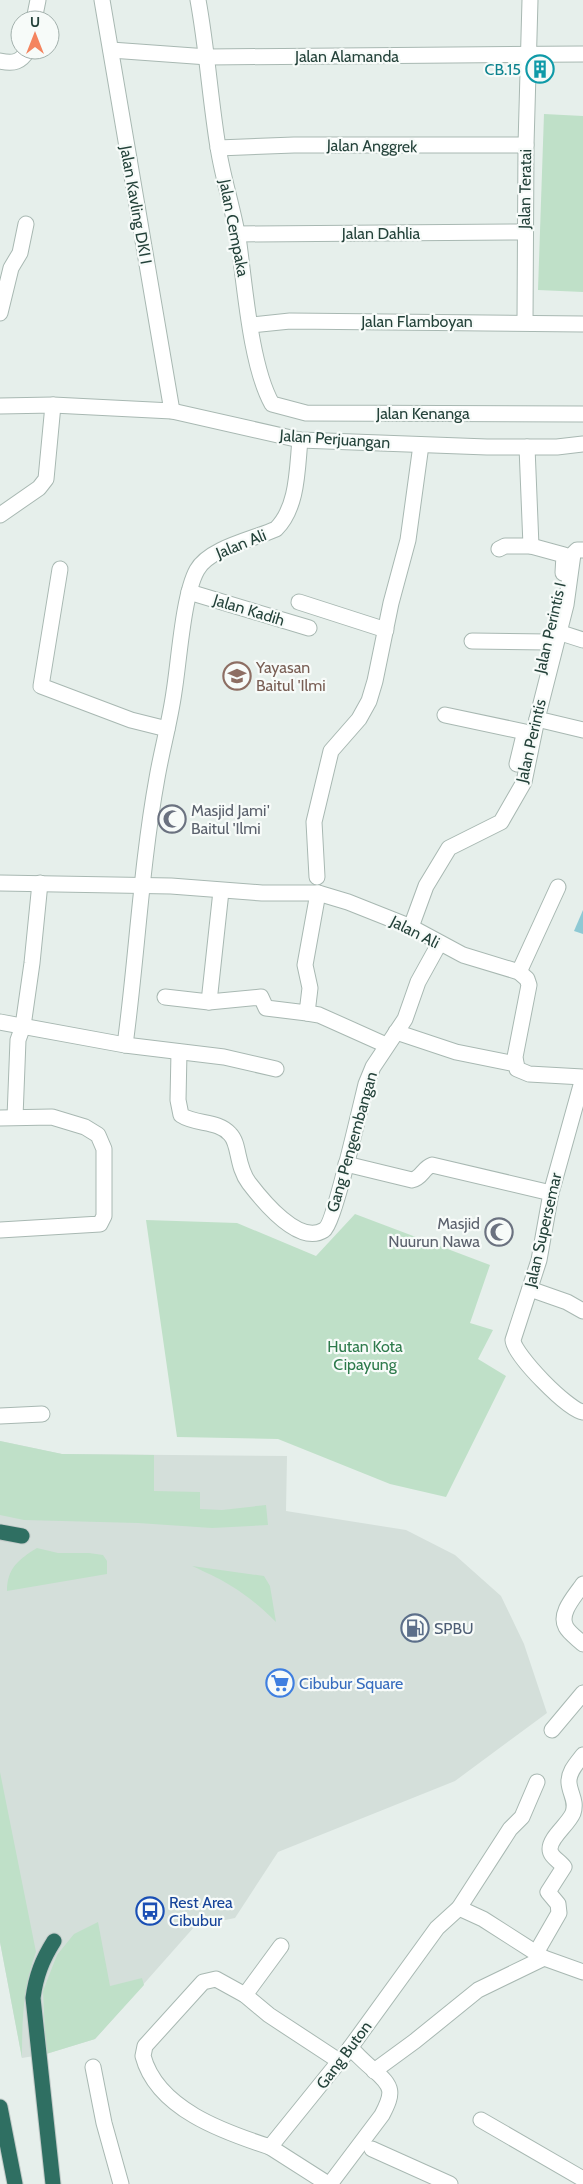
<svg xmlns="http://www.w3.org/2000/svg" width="583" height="2184" font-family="Cabin,sans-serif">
<rect width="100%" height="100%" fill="#e6efeb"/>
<polygon fill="#d4dfda" points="0,1441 62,1454 287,1456 286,1511 406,1530 455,1555 501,1596 524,1644 547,1713 455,1781 278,1852 235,1918 195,1926 95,2039 46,2054 22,2058 0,1942"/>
<g fill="#bfe0c8">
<polygon points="544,114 583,116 583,292 538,290"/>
<polygon points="355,1214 490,1265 470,1323 493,1330 478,1359 506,1376 446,1497 390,1484 278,1439 177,1437 146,1220 237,1223 316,1256"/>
<polygon points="0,1441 62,1454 154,1455 154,1491 200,1492 200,1509 222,1510 266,1505 268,1525 212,1528 138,1523 24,1520 0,1515"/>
<path d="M37 1548 58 1553H89L103 1555 107 1561V1574L7 1591C7 1568 19 1559 37 1548Z"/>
<path d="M192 1566 264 1576 270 1586 276 1622C246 1593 230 1583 192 1566Z"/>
<path d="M0 1772 36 1952C23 1987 22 2021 22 2058L0 1942Z"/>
<polygon points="98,1922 110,1986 142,1978 144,1985 95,2039 46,2054 43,1991 57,1955 74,1934"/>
</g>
<polygon fill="#8ec9d4" points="583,910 583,934 574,931"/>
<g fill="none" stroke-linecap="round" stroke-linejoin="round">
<g stroke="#a8b8b2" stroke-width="17">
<g id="minor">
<polyline points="102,0 172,411"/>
<path d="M198 0C207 49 210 98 218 147 223 180 234 211 239 244 245 288 251 367 272 404L306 413 583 414"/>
<polyline points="34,20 38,0"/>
<polyline points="111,50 208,57 583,54"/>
<path d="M0 61C14 64 21 62 28 50"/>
<polyline points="218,148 294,145 526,145"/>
<polyline points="237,234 525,232"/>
<polyline points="0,313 11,268 20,253 26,224"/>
<polyline points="525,322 526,145 530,0"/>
<polyline points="251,325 290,321 583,324"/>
<polyline points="0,406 53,405 172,411 300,440 487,447 557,447 583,444"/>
<polyline points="0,515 39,488 46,479 53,405"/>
<polyline points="531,546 564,555 563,573"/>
<polyline points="499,549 505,546 531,546 527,447"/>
<polyline points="60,569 41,686 131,720 167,729"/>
<polyline points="189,592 309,628"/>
<polyline points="299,602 386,630"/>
<polyline points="558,632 583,640"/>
<polyline points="472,641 548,642"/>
<polyline points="445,715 525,732"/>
<polyline points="537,719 583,730"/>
<polyline points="517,764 523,739"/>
<polyline points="317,877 314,822 331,751 359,719 369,701 375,681 391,603 408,540 421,445"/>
<polyline points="0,883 171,886 262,893 318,893 348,902 411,927 463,955 519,972 527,979 529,985 515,1057 517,1069 529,1074 583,1077"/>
<polyline points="411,927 426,886 449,848 501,822 524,782 537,719 566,605 573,554 577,550 583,550"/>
<polyline points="519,972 558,887"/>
<polyline points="165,997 209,1002 261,997 266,1008 307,1013 310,988 305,965 318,893"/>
<polyline points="209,1002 221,891"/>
<polyline points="307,1013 319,1015 386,1045"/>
<polyline points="0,1022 125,1045 224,1057 276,1069"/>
<polyline points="396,1032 456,1052 516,1064"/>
<path d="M125 1045C137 956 141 866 157 778 162 749 170 721 174 692 179 662 183 595 197 570 209 548 254 539 276 529 298 507 297 469 300 440"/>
<path d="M179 1052 178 1100 181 1115C196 1125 218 1120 230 1134 240 1144 236 1166 249 1183 262 1200 299 1246 324 1230 334 1224 361 1104 366 1084L373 1067 405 1019 418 982 439 944"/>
<path d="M583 1078 551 1193 539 1260 513 1340C514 1355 568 1410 583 1412"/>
<polyline points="15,1117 18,1040 23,1026 32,963 40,883"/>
<polyline points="0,1118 52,1117 85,1127 98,1135 104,1149 104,1216 100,1224 0,1230"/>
<path d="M346 1164 412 1180C422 1178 423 1168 432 1165L551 1193"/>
<polyline points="530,1289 567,1302 583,1311"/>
<polyline points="0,1416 42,1414"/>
<path d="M583 1584C576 1595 558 1613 566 1627 569 1633 578 1639 583 1644"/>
<polyline points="552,1730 583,1693"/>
<polyline points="459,1908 483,1919 544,1958 583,1972"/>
<path d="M536 1953 559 1913 558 1904 548 1892 564 1867C560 1861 550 1857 550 1849 550 1837 568 1825 573 1813 577 1801 570 1794 569 1783 568 1772 577 1763 583 1755"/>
<polyline points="245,1995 281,1946"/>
<polyline points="93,2067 104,2123 121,2184"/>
<polyline points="374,2071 415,2041 478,1990 544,1958"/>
<polyline points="481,2120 583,2179"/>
<path d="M270 2147C224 2132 157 2109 143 2056L145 2046 203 1982 216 1979 245 1995 269 2015 339 2061"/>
<polyline points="372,2149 450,2184"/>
<polyline points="328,2184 270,2147 350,2048 437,1928 459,1908 510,1829 522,1817 537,1782"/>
<path d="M330 2184 382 2115C394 2092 393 2087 374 2070 365 2063 358 2055 350 2048"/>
</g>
</g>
<g stroke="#c2cac8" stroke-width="17">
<g id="highway">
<polyline points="0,1532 22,1536"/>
<polyline points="0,2107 15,2184"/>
<path d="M53 2184 33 1998C36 1976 42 1960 54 1941"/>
</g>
</g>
<use href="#minor" stroke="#fff" stroke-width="15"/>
<use href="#highway" stroke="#2f6f62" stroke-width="15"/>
</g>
<defs>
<g id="building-ring" transform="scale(1.4375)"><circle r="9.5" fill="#f7fbf9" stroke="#0f9aa8" stroke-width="1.5"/><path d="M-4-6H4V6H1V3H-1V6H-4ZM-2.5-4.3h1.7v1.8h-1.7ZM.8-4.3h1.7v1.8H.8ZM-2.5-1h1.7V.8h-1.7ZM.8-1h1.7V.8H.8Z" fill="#0f9aa8"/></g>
<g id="school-ring" transform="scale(1.4375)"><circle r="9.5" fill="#f7fbf9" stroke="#8d6e63" stroke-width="1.5"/><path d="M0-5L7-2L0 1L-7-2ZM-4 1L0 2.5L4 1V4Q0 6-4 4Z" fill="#8d6e63"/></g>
<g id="mosque-ring" transform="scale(1.4375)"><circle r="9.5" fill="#f7fbf9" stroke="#6b7280" stroke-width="1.5"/><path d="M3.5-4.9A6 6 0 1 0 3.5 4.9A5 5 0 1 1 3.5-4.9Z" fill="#6b7280"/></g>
<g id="fuel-ring" transform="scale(1.4375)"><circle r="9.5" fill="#f7fbf9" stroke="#5c6f8a" stroke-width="1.5"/><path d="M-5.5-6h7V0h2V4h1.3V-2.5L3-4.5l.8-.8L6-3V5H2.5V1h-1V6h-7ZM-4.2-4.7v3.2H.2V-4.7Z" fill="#5c6f8a"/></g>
<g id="supermarket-ring" transform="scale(1.4375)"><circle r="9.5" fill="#f7fbf9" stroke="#3f7fe0" stroke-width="1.5"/><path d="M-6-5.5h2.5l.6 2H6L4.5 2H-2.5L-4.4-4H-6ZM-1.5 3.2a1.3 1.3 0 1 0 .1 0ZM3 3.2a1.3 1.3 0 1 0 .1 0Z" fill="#3f7fe0"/></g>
<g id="bus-ring" transform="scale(1.4375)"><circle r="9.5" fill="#f7fbf9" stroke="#1a4fb4" stroke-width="1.5"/><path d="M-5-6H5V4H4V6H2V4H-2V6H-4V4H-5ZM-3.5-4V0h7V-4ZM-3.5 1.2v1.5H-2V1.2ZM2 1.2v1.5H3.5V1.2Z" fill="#1a4fb4"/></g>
</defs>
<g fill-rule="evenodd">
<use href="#building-ring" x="540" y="69"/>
<use href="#school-ring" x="237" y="676"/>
<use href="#mosque-ring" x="172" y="819"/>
<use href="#mosque-ring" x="499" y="1232"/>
<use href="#fuel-ring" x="415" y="1628"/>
<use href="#supermarket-ring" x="280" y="1683"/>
<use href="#bus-ring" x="150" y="1911"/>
</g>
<g text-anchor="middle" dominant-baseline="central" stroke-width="4.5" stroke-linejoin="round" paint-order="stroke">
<g font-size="16" fill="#24423a" stroke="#f7fbf9">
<text x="347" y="56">Jalan Alamanda</text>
<text transform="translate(372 146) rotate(1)">Jalan Anggrek</text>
<text transform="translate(525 189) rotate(-89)">Jalan Teratai</text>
<text transform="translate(136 205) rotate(80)">Jalan Kavling DKI I</text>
<text transform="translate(234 228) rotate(79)">Jalan Cempaka</text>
<text x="381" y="233">Jalan Dahlia</text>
<text x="417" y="321">Jalan Flamboyan</text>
<text x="423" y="413">Jalan Kenanga</text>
<text transform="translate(335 439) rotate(4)">Jalan Perjuangan</text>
<text transform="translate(241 544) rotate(-22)">Jalan Ali</text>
<text transform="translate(249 610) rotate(17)">Jalan Kadih</text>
<text transform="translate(550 628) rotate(-77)">Jalan Perintis I</text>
<text transform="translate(531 741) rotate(-77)">Jalan Perintis</text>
<text transform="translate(415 932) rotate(27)">Jalan Ali</text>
<text transform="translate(352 1142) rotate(-74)">Gang Pengembangan</text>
<text transform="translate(543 1230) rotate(-77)">Jalan Supersemar</text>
<text transform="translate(344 2055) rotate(-53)">Gang Buton</text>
</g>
<g font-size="16" fill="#0d838f" stroke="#f7fbf9" text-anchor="end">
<text x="521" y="69">CB.15</text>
</g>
<g font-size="16" fill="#785e54" stroke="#f7fbf9" text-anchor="start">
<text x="256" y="667">Yayasan<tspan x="256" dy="18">Baitul 'Ilmi</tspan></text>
</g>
<g font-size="16" fill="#5b616d" stroke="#f7fbf9" text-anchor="start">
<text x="191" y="810">Masjid Jami'<tspan x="191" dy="18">Baitul 'Ilmi</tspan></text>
<text x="480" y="1223" text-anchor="end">Masjid<tspan x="480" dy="18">Nuurun Nawa</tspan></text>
</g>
<g font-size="16" fill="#2d7a4b" stroke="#f7fbf9">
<text x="365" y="1346">Hutan Kota<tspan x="365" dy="18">Cipayung</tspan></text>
</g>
<g font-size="16" fill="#4e5e75" stroke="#f7fbf9" text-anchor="start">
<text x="434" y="1628">SPBU</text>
</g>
<g font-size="16" fill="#366cbe" stroke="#f7fbf9" text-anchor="start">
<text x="299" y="1683">Cibubur Square</text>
</g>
<g font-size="16" fill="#164399" stroke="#f7fbf9" text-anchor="start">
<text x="169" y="1902">Rest Area<tspan x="169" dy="18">Cibubur</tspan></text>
</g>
</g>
<g transform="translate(35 35)"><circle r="24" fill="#f7fbf9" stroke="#a3b1ad"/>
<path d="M0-4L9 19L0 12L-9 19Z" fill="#f4845f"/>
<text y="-8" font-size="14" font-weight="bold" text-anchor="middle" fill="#24423a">U</text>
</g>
</svg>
